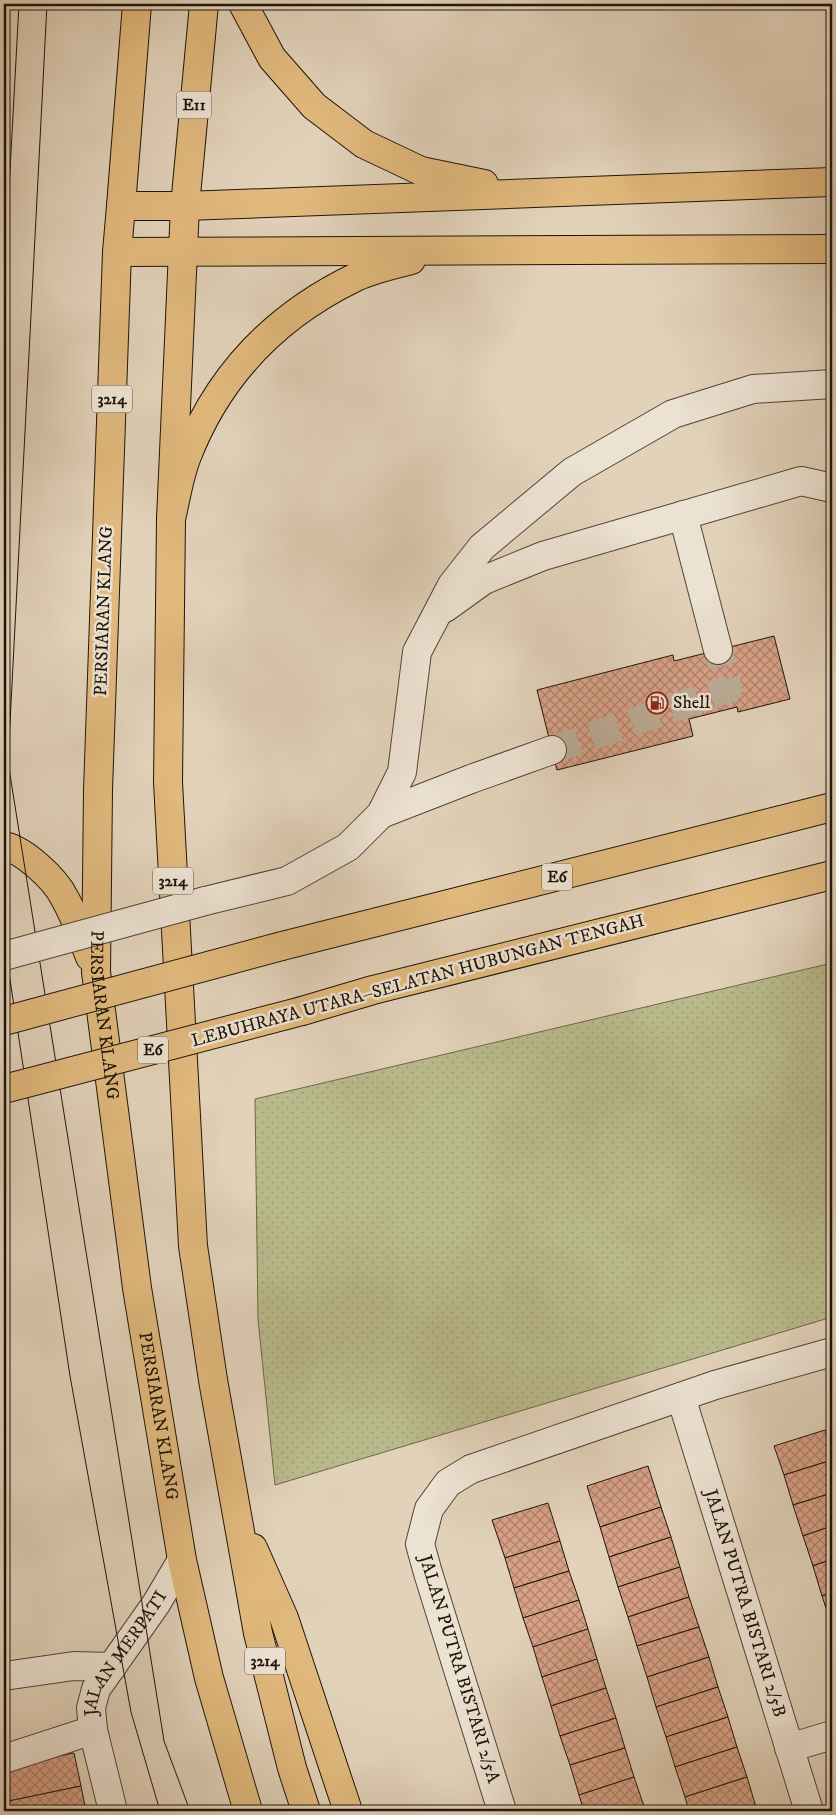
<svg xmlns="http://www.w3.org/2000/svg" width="836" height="1815" font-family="'IM FELL DW Pica',serif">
<defs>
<pattern id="grass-dots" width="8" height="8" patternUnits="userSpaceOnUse" patternTransform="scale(1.25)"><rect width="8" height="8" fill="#b9ba8c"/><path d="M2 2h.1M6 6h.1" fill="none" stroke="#9f9f77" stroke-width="1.8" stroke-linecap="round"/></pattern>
<pattern id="building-cross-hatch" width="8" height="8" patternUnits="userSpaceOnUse" patternTransform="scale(1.25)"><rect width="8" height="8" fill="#d9a187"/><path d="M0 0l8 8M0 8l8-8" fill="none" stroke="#af826d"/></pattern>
</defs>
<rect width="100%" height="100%" fill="#e2d2ba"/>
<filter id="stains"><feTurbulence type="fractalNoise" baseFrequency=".004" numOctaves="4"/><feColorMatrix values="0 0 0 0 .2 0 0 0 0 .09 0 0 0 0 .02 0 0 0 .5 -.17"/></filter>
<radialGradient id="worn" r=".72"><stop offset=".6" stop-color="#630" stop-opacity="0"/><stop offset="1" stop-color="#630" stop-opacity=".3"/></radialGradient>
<polygon fill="url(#grass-dots)" stroke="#6c674a" points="832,963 832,1317 275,1485 258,1319 255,1099"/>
<g fill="url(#building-cross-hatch)" stroke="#1e1409">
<polygon points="774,636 790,699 738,712 737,707 689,719 693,736 557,770 537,690 673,655 674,661"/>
<polygon points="825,1430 832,1454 832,1460 784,1475 774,1446"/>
<polygon points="832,1460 832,1493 793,1505 784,1475"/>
<polygon points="648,1466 661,1507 600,1527 587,1486"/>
<polygon points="832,1493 832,1526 803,1536 793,1505"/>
<polygon points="548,1503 560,1541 505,1558 492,1520"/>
<polygon points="661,1507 671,1537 609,1557 600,1527"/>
<polygon points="832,1526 832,1559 813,1566 803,1536"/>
<polygon points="671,1537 680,1567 618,1587 609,1557"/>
<polygon points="560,1541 569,1571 514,1588 505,1558"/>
<polygon points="832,1559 832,1592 822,1596 813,1566"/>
<polygon points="680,1567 689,1597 628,1617 618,1587"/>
<polygon points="569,1571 579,1600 523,1618 514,1588"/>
<polygon points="832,1592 832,1626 822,1596"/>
<polygon points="689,1597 699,1627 637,1646 628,1617"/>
<polygon points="579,1600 588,1629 533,1647 523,1618"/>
<polygon points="699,1627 709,1657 647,1677 637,1646"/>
<polygon points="588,1629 597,1659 542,1677 533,1647"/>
<polygon points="709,1657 718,1687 656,1707 647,1677"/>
<polygon points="597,1659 606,1688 551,1706 542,1677"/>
<polygon points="718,1687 728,1717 666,1737 656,1707"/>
<polygon points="606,1688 616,1718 560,1736 551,1706"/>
<polygon points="728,1717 737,1747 675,1767 666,1737"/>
<polygon points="616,1718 625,1748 570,1765 560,1736"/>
<polygon points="737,1747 747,1777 685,1797 675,1767"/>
<polygon points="625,1748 634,1777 579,1795 570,1765"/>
<polygon points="74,1753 81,1786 4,1802 4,1767"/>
<polygon points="634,1777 644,1806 629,1811 584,1811 579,1795"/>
<polygon points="747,1777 756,1807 742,1811 689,1811 685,1797"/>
<polygon points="81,1786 86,1811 4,1811 4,1802"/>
<polygon points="644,1806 645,1811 629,1811"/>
</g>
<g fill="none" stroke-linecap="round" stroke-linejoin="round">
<polyline stroke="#bbac97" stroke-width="28" stroke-dasharray="28 14" stroke-linecap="butt" points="552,750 728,689 718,650"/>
<g stroke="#4f4435" stroke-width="30">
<g id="minor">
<polyline points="683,515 718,650"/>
<polyline points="445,608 484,580 543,556 801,481 832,488"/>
<polyline points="381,814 471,779 552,750"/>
<polyline points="205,901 287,881 348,847 381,814 402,772 417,652 452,585 482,547 572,472 673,414 753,389 832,384"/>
<path id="s1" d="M681 1397 809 1811"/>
<polyline points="4,1676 74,1666 112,1667"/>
<polyline points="789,1748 832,1735"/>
<polyline points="4,1759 93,1730"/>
<path id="s2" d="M113 1811 93 1730 91 1708 96 1689 156 1604 182 1560"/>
<polyline points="502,1811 428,1573 420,1544 429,1509 448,1483 471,1469 715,1385 832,1352"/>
</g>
</g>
<g stroke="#1e1409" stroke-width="30">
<g id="major">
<path id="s3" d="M121 206 117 252 98 790 96 972 137 1288 182 1560 209 1678 248 1811"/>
<polyline points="185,206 171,519 168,782 193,1246 213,1380 258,1633 292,1768 306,1811"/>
<path d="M4 846C24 850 55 879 64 897 75 916 82 937 90 957"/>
<polyline points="253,1548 284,1618 348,1811"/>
</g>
</g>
<g stroke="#1e1409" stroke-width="30">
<g id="highway">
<polyline points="137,4 121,206 185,206 832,182"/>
<polyline points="243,4 272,58 314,106 364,144 421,171 484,184"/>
<polyline points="185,206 204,4"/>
<polyline points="117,252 832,249"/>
<path d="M171 519C176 498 179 476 187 456 219 374 277 315 356 277 373 269 393 265 411 260"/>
<polyline points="282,946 832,807"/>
<polyline points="302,1011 373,990 832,875"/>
</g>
</g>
<use href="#minor" stroke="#ece2d2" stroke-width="28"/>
<use href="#major" stroke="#e1b97d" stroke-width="28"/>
<use href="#highway" stroke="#e1b97d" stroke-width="28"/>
<g stroke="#1e1409" stroke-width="1">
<polyline points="47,4 8,762 164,1741 190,1811"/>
<polyline points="4,282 19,4"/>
<polyline points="4,940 70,1376 131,1712 160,1811"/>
</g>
<g stroke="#4f4435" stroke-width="30" stroke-linecap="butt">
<polyline id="minor-bridge" points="4,956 205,901"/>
</g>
<g stroke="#1e1409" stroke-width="30" stroke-linecap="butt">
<g id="highway-bridge">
<polyline points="4,1021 282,946"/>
<polyline points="4,1089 302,1011"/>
</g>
</g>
<use href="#minor-bridge" stroke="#ece2d2" stroke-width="28"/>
<use href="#highway-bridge" stroke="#e1b97d" stroke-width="28"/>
</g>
<defs>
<g id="fuel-ring" transform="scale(1.125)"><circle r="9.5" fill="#ece2d2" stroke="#8f2418" stroke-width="1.5"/><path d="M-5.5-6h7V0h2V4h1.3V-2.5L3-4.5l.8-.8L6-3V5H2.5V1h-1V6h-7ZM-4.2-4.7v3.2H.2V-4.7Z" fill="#8f2418"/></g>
</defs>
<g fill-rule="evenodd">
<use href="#fuel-ring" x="657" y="703"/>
</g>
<g text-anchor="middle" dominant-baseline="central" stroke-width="5" stroke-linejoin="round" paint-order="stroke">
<g fill="#ece2d2" stroke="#5c5245" stroke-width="1">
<rect x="176.5" y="91.5" width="35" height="27" rx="4"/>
<rect x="92" y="385.5" width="40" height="27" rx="4"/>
<rect x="542" y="863.5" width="30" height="27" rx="4"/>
<rect x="153" y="867.5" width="40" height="27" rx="4"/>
<rect x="138" y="1036.5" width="30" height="27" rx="4"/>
<rect x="245" y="1647.5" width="40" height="27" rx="4"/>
</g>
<g font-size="16" font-weight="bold" fill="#1e1409">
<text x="194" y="105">E11</text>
<text x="112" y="399">3214</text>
<text x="557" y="877">E6</text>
<text x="173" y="881">3214</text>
<text x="153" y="1050">E6</text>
<text x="265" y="1661">3214</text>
</g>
<g font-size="18" fill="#1e1409" stroke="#ece2d2">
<text transform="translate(104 611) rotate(-88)">PERSIARAN KLANG</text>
<text transform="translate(418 981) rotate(-15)">LEBUHRAYA UTARA–SELATAN HUBUNGAN TENGAH</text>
<text stroke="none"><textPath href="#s3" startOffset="810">PERSIARAN KLANG</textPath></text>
<text stroke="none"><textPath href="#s3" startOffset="1215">PERSIARAN KLANG</textPath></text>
<text stroke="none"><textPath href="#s1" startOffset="216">JALAN PUTRA BISTARI 2/5B</textPath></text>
<text stroke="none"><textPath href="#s2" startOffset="170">JALAN MERPATI</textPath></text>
<text transform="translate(459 1669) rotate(73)">JALAN PUTRA BISTARI 2/5A</text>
</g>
<g font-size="18" fill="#1e1409" stroke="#ece2d2" text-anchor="start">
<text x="673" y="703">Shell</text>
</g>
</g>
<rect width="836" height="1815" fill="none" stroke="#e2d2ba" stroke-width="20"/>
<rect x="5" y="5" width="826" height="1805" fill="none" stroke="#1e1409" stroke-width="2.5"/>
<rect x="10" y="10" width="816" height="1795" fill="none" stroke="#1e1409"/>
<rect width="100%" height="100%" filter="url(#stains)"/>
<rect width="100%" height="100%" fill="url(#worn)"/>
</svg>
